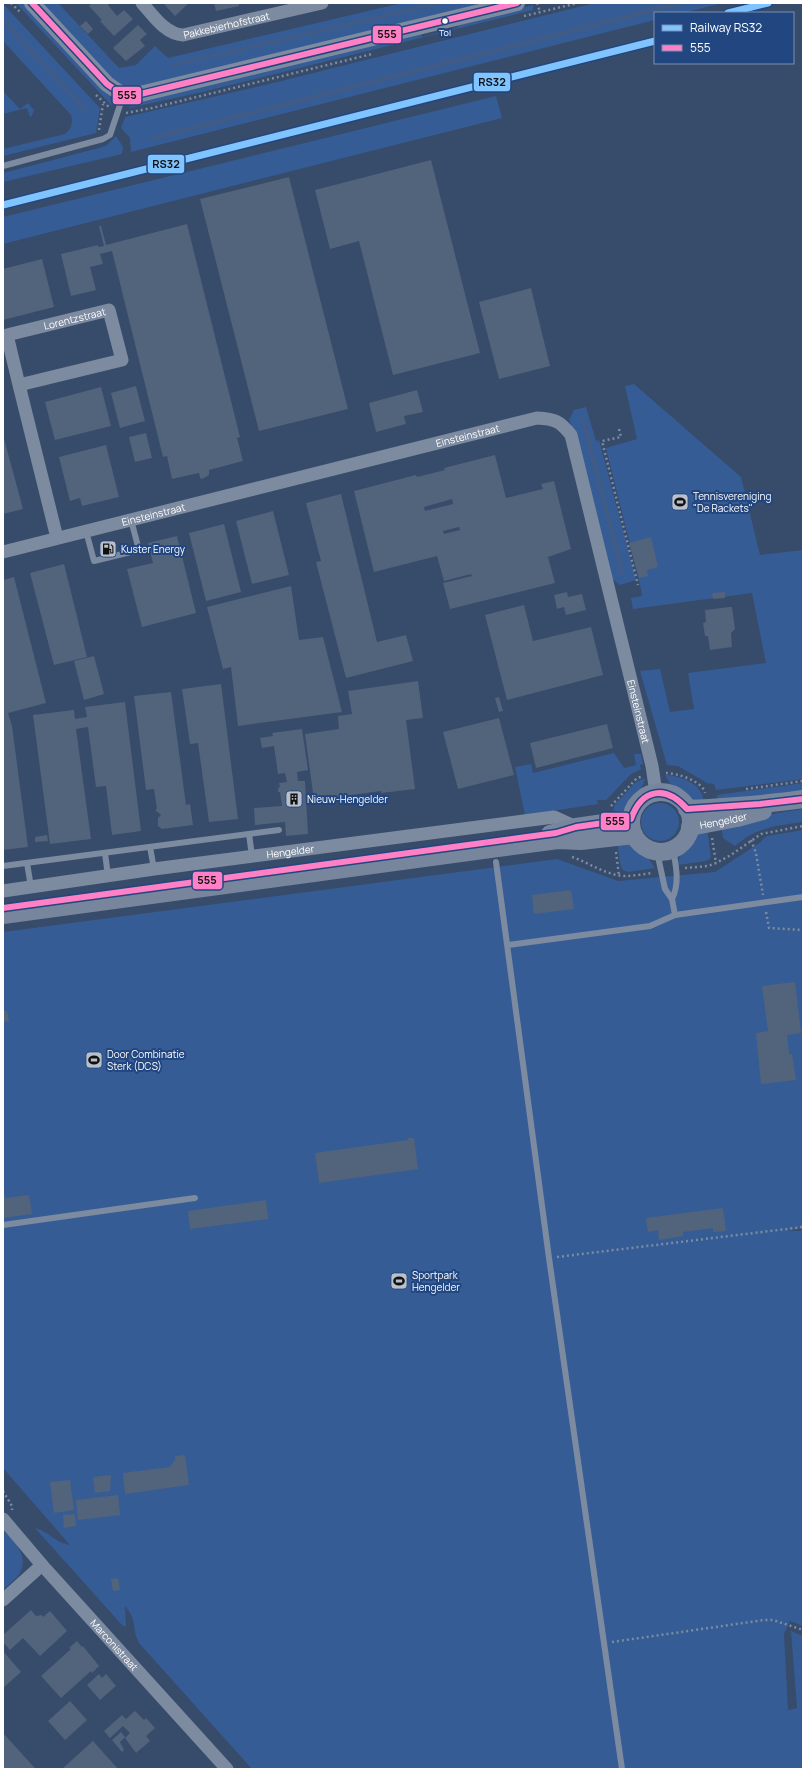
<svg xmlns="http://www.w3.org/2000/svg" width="806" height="1772" font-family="Manrope,sans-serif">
<rect width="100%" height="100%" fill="#374b6a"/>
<g fill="#365c96">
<polygon points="16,3 24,3 110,95 112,106"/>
<polygon points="41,3 58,3 119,68 136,65 155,46 168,58 402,3 491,3 137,89 125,88 113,81"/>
<polygon points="595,3 723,3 683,13 655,13 655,20 131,152 130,138 121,128 125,117 130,116 269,84"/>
<path d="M3 4 100 108 96 133 3 156V149L65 134C72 129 73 122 71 115L3 41Z"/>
<polygon points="533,5 533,10 198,93 129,108 136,101 421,33 422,37 458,27 458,24"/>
<polygon points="3,91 20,109 28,103 34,110 32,116 30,117 27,108 3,114"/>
<polygon points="496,96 502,118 3,244 3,217"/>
<polygon points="116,136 123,147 122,154 3,182 3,173 99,148 107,145"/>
<polygon points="634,384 741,477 760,555 803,550 803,779 716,790 714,784 707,783 678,766 667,765 640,671 660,669 670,712 694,709 688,673 766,663 752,593 633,609 631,598 642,596 641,589 606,448 637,439 625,386"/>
<polygon points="586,407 596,441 599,440 636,580 620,585 611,578 575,433 569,420 574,410"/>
<polygon points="614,753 624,768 636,765 634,754 641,754 643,764 640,765 641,769 631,774 609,797 606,800 597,800 598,804 525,815 515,767 531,764 533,773"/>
<path d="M665 775C675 775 695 781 700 791 703 794 703 799 704 804 688 800 672 790 665 775Z"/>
<path d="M645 778C642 793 627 809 613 817L614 806 635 783Z"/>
<polygon points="803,783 803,794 718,802 717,795"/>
<circle cx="660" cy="822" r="19"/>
<path d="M803 809V822C775 826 757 827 735 846L723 838 721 825 765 815Z"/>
<path d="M707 827 711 858 706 861 678 865C678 851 696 834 707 827Z"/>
<path d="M803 830V1228L787 1231H803V1626L790 1621 784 1634 788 1710 797 1708 791 1631 803 1636V1769H252L139 1643C131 1627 138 1621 125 1606L126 1627 122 1625 35 1528C50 1532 54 1542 70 1545L3 1468V932L557 859 618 881 715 872 761 842 763 839 767 836Z"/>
<polygon points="617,840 632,845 648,858 655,868 628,872 623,870 620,864"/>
<path d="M3 1530C15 1541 32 1560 17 1577 13 1581 8 1585 3 1590Z"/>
</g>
<g fill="#415b84">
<polygon points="433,3 443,4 172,67 172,64"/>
<polygon points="3,18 87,109 84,111 3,23"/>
</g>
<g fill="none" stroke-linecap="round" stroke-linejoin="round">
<g stroke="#415b84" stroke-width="4">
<polyline points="153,138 681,3"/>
<polyline points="583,419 622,572"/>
</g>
</g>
<g fill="#52637c" fill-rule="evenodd">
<polygon points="92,3 110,3 108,5 117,16 124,10 133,19 114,36 100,21 102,20 89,6"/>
<polygon points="163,3 189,3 175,16"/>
<polygon points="214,3 239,3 239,6 216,11"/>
<polygon points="86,21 93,29 88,34 80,26"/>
<polygon points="138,25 147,34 140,40 145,46 126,61 113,48"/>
<polygon points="431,160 480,353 393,375 359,241 330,249 315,190"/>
<polygon points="289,177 348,409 259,431 200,199"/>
<polygon points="187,224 240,437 237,438 243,461 209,470 209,475 202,479 200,478 199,473 172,479 167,456 163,457 112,251 100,254 103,264 90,267 96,290 71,296 61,254 98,245 98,247 104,246 99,226 101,226 106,245"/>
<polygon points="42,259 54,307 3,320 3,269"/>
<polygon points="531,288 550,366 499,379 479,302"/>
<polygon points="136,386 145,421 120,428 111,393"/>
<polygon points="101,387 111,426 55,440 45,402"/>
<polygon points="417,390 423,412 404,416 406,424 376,432 369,403"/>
<polygon points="146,433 152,458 135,462 129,437"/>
<polygon points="3,435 23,509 3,514"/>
<polygon points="106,445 119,497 82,506 80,498 70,501 59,457"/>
<path d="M495 455 506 498 543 489 541 484 554 481 571 549 548 557 555 583 450 609 443 583 472 576 471 574 444 581 437 556 374 572 354 491 416 475 417 477 445 470 444 468ZM452 499 453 504 425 511 424 507ZM459 527 460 530 444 534 443 531Z"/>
<polygon points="341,494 377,642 406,635 413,661 346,678 316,562 321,561 306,503"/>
<polygon points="273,511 289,575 252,584 236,521"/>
<polygon points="224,524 241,592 206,601 189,533"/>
<polygon points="177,536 196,613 142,627 127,569 153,563 148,543"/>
<polygon points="651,537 658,567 647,570 648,576 639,578 629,543"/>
<polygon points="64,564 87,657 54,665 30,573"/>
<polygon points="14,577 46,703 8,713 12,726 28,847 3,850 3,580"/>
<polygon points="291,586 299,640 323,637 342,712 238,726 231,667 223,669 207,607"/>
<polygon points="567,592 568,597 582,594 586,610 566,615 564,607 557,609 554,595"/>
<polygon points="725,592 725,598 713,599 712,593"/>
<polygon points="524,605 533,641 591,627 603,675 507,700 485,615"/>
<polygon points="730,607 732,607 735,629 731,633 732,647 710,650 708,636 705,636 703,623 706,622 705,610"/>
<polygon points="94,656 104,694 84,700 74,661"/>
<polygon points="418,681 423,718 406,720 415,789 381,793 381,791 314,800 305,734 339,729 338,716 352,714 348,691"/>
<polygon points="221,684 238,819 209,822 198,743 190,744 182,689"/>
<polygon points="171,692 186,805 190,804 193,825 162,829 158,826 158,818 161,815 155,810 157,809 154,789 146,790 134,696"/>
<polygon points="499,697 503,711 499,712 495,698"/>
<polygon points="125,702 141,831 112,835 106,786 96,787 88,727 76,729 91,839 50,844 33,715 74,710 75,719 87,717 85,707"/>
<polygon points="499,718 514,775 458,789 443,732"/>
<polygon points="607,724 613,748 536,768 530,743"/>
<polygon points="302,729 308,770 297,772 298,781 305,781 308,834 286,836 285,822 255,825 254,808 282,806 280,792 278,792 278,788 280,787 279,783 287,782 285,773 278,774 274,746 262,748 260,738 273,736 272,733"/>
<polygon points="47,835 48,841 35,842 35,837"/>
<polygon points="571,890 574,909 534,914 532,895"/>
<polygon points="795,982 801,1033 787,1035 789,1054 792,1054 796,1080 761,1084 756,1033 768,1031 762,986"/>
<polygon points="3,1011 7,1011 9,1021 3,1022"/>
<polygon points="408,1138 414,1138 418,1169 319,1183 315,1153 408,1140"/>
<polygon points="3,1186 5,1198 29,1195 32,1214 3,1218"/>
<polygon points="266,1200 268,1219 190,1229 188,1211"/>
<polygon points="723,1208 726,1231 713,1232 713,1228 683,1232 683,1236 659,1240 658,1230 648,1232 646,1218"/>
<polygon points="185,1455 189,1485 125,1494 123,1473 170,1467 175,1460 175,1456"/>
<polygon points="111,1475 110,1491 95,1493 93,1477"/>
<polygon points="70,1480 74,1510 54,1513 50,1482"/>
<polygon points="118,1495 120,1515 78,1520 76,1500"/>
<polygon points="75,1514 76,1526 64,1528 63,1515"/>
<polygon points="118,1578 120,1590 113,1591 111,1579"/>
<polygon points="31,1610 36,1616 42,1615 43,1617 50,1611 67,1631 40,1656 23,1638 10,1650 3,1642 3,1635"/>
<polygon points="77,1641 82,1647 83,1646 99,1666 92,1673 91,1671 61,1698 41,1676 71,1649 69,1648"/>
<polygon points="3,1651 21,1672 3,1688"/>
<polygon points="99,1674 102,1678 106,1674 116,1686 100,1700 87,1685"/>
<polygon points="70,1701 87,1720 65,1740 48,1721"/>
<polygon points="135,1711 144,1720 146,1718 155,1728 146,1736 150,1741 136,1753 125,1738 130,1733 123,1726 110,1738 104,1731 122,1715 126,1719"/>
<polygon points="121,1732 125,1737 120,1742 124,1750 122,1752 112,1740"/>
<polygon points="3,1733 33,1766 36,1769 3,1769"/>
<polygon points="93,1741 118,1769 62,1769"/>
</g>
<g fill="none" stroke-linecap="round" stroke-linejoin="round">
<g stroke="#7d8ba0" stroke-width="2.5" stroke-dasharray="2 3" stroke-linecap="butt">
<polyline points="11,3 21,13"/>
<polyline points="537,3 540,12"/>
<polyline points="524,16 578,3"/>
<polyline points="96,95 110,108"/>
<polyline points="126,113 152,108 372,54"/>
<polyline points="99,130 103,104"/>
<polyline points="619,429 621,437 602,441 638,585"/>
<path d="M666 773C676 773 703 781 705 793"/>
<polyline points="746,789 803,781"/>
<polyline points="611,806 637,778 641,777"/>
<polyline points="712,838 716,863"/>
<polyline points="751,840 756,853 763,895"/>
<polyline points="616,852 619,876"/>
<path d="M572 857C590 863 605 875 625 876 634 876 644 874 653 873"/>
<polyline points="685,868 708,866 716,863 731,855 761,834 803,826"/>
<polyline points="766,912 769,928 803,930"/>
<polyline points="557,1257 803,1227"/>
<polyline points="3,1491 12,1506 12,1510"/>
<polyline points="612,1642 764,1620 773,1620 803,1630"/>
</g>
<g stroke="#7d8ba0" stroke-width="6">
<polyline points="3,166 103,139 110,135 123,96"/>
<polyline points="86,531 94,561 139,550 131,520"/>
<polyline points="249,834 252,856"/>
<polyline points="150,847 154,869"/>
<polyline points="657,852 665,889 672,899 675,915"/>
<polyline points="105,853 108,876"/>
<polyline points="496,862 549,1258 622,1769"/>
<polyline points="27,863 31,887"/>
<polyline points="3,866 279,830"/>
<path d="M672 899C680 883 676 866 673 849"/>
<polyline points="508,945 650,926 675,915 803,897"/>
<polyline points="3,1225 195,1198"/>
</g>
<g stroke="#7d8ba0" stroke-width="13">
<path id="s1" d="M142 3C153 15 165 34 183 35L322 3"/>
<path id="s2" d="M19 385 7 335 109 310 122 360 19 385 57 538"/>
<path id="s3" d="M3 552 537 418C555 419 560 421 571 435L652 766 656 793"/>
<path id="s4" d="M3 891 154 869 554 817 576 827"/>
<path id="s5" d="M3 1519 42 1565 227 1769"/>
<polyline points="3,1600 42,1565"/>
</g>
<polyline stroke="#7d8ba0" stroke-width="16" points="32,3 107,84 123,95 132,96 517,3"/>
<g stroke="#78869d" stroke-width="18">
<circle cx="661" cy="822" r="30"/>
<path d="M687 809C726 807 765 805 803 799"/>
<path id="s6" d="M690 827 737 818 763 811"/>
<polyline points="550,834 576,827 631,819"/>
<polyline points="3,915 558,840 581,841 634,835"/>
</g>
<g stroke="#22467f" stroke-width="9">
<g id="bus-1">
<polyline points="32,3 107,84 123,95 132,96 517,3"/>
<path d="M3 908 556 833 576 827 631 819C642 788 666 785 687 809L760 804 803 799"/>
</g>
</g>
<use href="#bus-1" stroke="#ff80c5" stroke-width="6"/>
<g stroke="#22467f" stroke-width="10">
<g id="rail-1">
<polyline points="728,13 768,3"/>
<polyline points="3,205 655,41"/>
</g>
</g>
<use href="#rail-1" stroke="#80c4ff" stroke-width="7"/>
</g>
<defs>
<g id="stadium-square" transform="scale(0.9)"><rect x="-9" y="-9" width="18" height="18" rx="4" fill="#b9c0cb" stroke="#22467f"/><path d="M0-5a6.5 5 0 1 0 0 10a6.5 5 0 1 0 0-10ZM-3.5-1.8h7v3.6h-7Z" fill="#111"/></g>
<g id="fuel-square" transform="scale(0.9)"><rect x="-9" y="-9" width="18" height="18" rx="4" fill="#b9c0cb" stroke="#22467f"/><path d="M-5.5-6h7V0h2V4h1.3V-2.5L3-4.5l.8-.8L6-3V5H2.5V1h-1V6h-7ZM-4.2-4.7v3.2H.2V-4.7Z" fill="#111"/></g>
<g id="building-square" transform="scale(0.9)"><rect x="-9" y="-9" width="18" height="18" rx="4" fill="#b9c0cb" stroke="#22467f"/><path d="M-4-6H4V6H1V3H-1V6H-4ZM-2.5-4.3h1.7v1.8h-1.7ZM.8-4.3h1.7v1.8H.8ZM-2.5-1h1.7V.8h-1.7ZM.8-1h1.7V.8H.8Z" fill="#111"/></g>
</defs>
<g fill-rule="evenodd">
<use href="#stadium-square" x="680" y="502"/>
<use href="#fuel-square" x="108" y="549"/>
<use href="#building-square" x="294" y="799"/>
<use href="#stadium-square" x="94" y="1060"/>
<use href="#stadium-square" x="399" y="1281"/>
</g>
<circle fill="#fff" stroke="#22467f" stroke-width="1.5" cx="445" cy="21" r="3.5"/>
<g text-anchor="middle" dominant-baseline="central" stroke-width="4" stroke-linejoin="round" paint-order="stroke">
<g font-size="9" fill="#fff" stroke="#22467f">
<text x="445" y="32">Tol</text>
</g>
<g font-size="10" fill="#fff" stroke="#22467f">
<text stroke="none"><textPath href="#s1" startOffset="98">Pakkebierhofstraat</textPath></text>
<text stroke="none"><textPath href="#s2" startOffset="121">Lorentzstraat</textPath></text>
<text stroke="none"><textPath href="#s3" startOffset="479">Einsteinstraat</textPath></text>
<text stroke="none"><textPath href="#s3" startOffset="155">Einsteinstraat</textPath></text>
<text stroke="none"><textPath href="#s3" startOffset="875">Einsteinstraat</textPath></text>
<text stroke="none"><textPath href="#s6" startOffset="34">Hengelder</textPath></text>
<text stroke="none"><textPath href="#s4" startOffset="290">Hengelder</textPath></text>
<text stroke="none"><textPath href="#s5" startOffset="168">Marconistraat</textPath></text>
</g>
<g font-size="10" fill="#fff" stroke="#22467f" text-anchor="start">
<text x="693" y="496">Tennisvereniging<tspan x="693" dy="12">"De Rackets"</tspan></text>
<text x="121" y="549">Kuster Energy</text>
<text x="307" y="799">Nieuw-Hengelder</text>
<text x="107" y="1054">Door Combinatie<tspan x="107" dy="12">Sterk (DCS)</tspan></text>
<text x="412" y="1275">Sportpark<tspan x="412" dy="12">Hengelder</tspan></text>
</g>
</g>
<g stroke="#22467f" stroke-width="1.5">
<rect x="372" y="25" width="30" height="19" rx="4" fill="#ff80c5"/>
<rect x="473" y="72" width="38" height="20" rx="4" fill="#80c4ff"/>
<rect x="112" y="86" width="30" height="19" rx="4" fill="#ff80c5"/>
<rect x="147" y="154" width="38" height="20" rx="4" fill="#80c4ff"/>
<rect x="600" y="812" width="30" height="19" rx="4" fill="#ff80c5"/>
<rect x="192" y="871" width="31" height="19" rx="4" fill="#ff80c5"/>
</g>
<g font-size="11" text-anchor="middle" font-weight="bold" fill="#111">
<text x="387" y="38">555</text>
<text x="492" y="86">RS32</text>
<text x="127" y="99">555</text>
<text x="166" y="168">RS32</text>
<text x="615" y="825">555</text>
<text x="207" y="884">555</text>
</g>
<rect width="806" height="1772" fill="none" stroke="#ffffff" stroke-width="8"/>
<rect x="654" y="12" width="140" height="52" fill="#22467f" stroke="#7a90b2"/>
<rect x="662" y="25" width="20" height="6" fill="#80c4ff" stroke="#7a90b2"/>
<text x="690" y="32" font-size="12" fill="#ffffff">Railway RS32</text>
<rect x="662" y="45" width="20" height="6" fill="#ff80c5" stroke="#7a90b2"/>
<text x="690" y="52" font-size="12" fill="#ffffff">555</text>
</svg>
